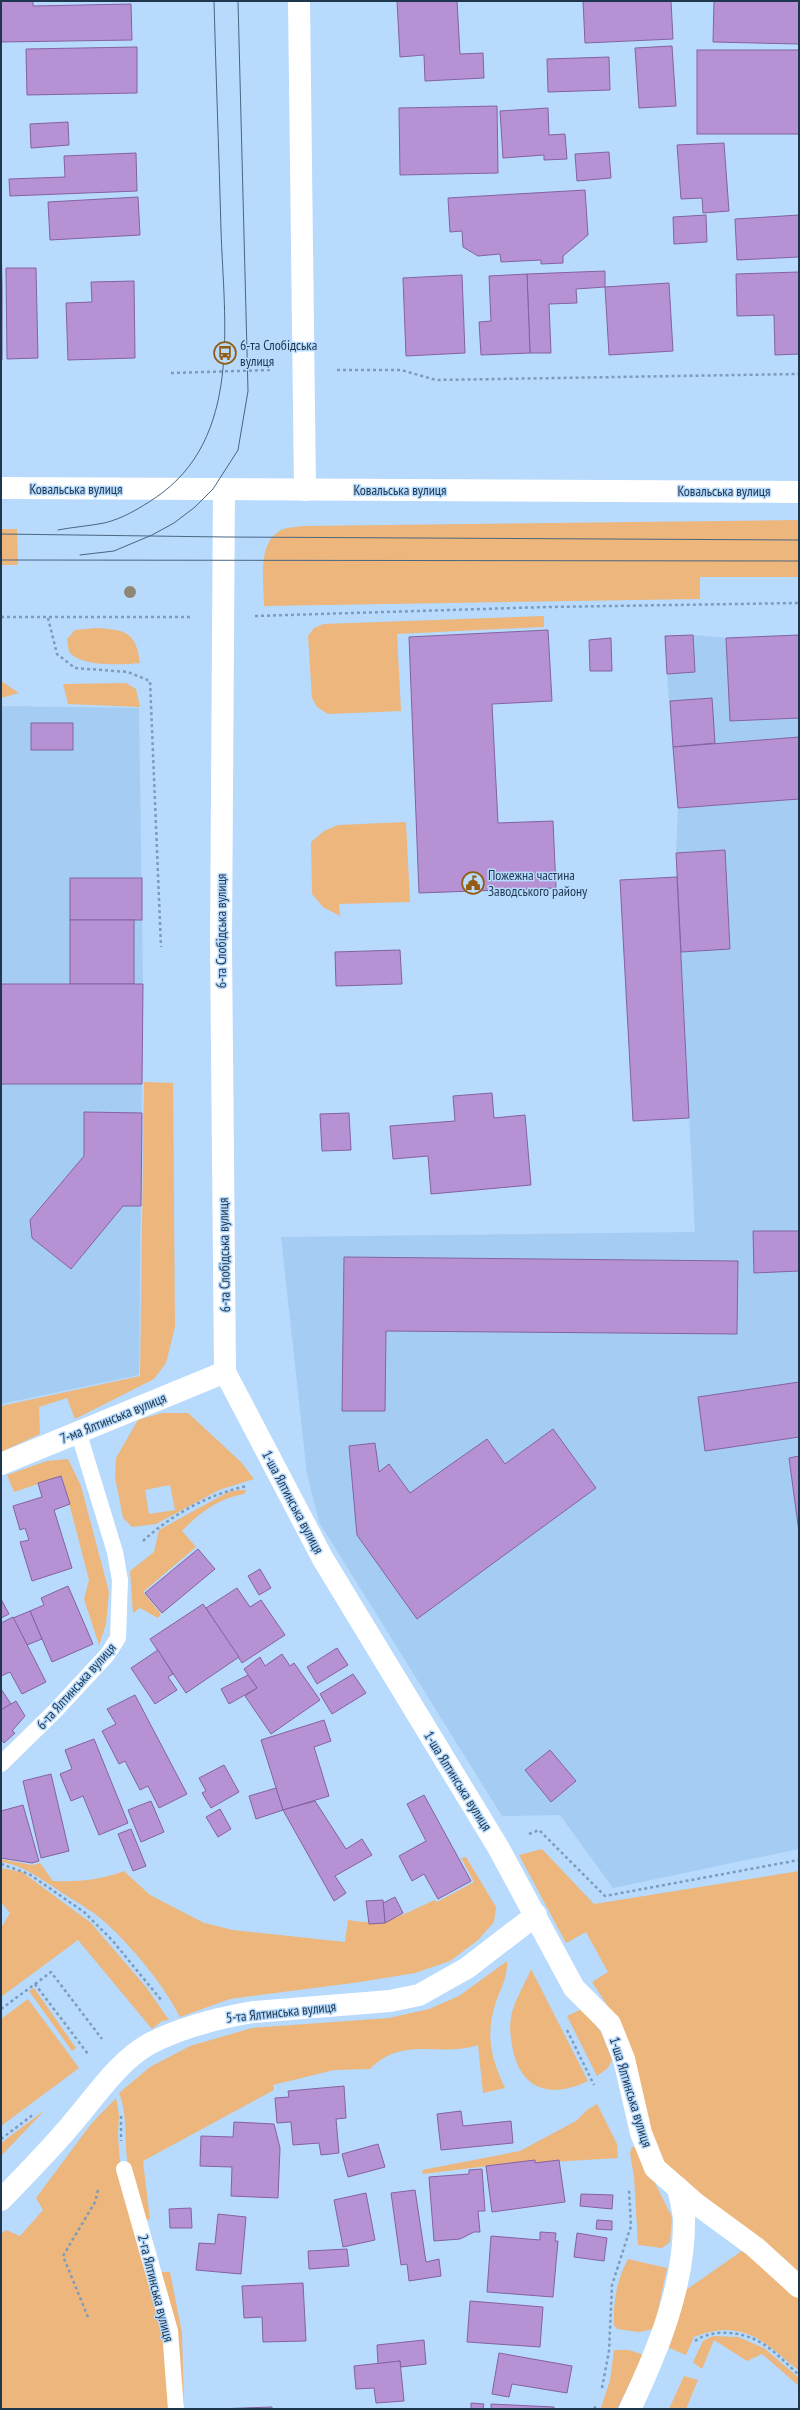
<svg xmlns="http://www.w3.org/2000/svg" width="800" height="2410" font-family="'PT Sans Narrow',sans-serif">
<rect width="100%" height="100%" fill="#b7dafd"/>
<g fill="#a5ccf2">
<polygon points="693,635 726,638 799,635 799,1849 613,1888 560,1815 502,1816 319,1522 307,1474 281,1237 695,1232 676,853 678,808 667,674"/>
<polygon points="1,706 139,708 143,984 139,1375 1,1404"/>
</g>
<g fill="#ecb67c" fill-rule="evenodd">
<path d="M799 520V577H700V599L264 606C264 583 256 539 284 529 290 527 299 527 305 526Z"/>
<polygon points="1,529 17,529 18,565 1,565"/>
<polygon points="544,616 544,627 397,634 401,711 328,714 317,707 312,698 308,636 314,628 324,624"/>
<path d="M96 628C125 630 136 631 140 663 124 665 78 667 69 651 68 648 68 642 67 639L75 630Z"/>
<polygon points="1,681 19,693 1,698"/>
<polygon points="126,683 136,689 140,707 68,704 63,684"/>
<polygon points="406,822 410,902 339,904 340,916 323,907 312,894 311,842 324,831 338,825"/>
<polygon points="144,1082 173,1083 175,1327 166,1363 154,1379 75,1419 67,1398 39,1407 40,1434 1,1452 1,1406 140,1376"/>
<path d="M162 1413H188L241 1462 254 1479 219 1490 156 1524 132 1527 123 1518 115 1477 116 1458 138 1420ZM170 1485 175 1510 149 1514 145 1490Z"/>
<polygon points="68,1459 81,1486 109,1592 106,1624 99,1645 84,1599 89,1580 62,1476 14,1492 7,1475 47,1461"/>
<path d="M239 1490H246L244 1494C219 1498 199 1513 182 1531L196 1547 143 1592 161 1614 158 1618 140 1608 133 1613 130 1571 154 1552 159 1530 228 1492Z"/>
<polygon points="542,1849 594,1904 799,1871 799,2276 660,2162 622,2028 592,1982 608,1972 586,1932 566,1943 519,1855"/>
<path d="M466 1857 496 1907 494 1922 478 1940 450 1961 415 1973 360 1982 230 1999 180 2017C164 1985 132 1947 106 1923 91 1909 72 1900 55 1888 38 1877 22 1865 1 1862V1859L32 1865 40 1863 53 1881C80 1882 100 1880 124 1871L150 1895 204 1923 233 1930 345 1942 348 1920C388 1927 400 1915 435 1900L437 1902 474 1882 461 1858Z"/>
<polygon points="1,1868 22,1872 91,1923 146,1987 169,2020 162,2021 152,2029 78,1940 1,1997 1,1928 10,1913 1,1902"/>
<path d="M507 1961C508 1975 502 1986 497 1999 485 2033 490 2056 505 2088L483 2093 478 2045C438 2058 404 2035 370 2069L334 2070 273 2085 274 2090 143 2161 150 2219 144 2221C139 2204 132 2187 129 2170 123 2144 129 2118 119 2093L150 2067 190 2046 252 2028 389 2018 429 2009 459 1996Z"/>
<path d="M531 1969 588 2081C553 2098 522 2092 513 2050 511 2040 509 2028 511 2017 514 2001 525 1984 531 1969Z"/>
<polygon points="34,1988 76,2048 72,2051 29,1991"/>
<polygon points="28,1999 79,2068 1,2126 1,2019"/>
<polygon points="582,2009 601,2032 612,2060 608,2068 597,2076 567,2016"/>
<polygon points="116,2098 119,2114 118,2136 122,2187 159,2304 171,2409 1,2409 1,2234 6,2230 20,2236 43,2210 36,2198 91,2124"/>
<polygon points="597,2104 617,2144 618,2158 535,2163 535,2160 423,2174 422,2170 520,2151 576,2121 587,2110"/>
<polygon points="45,2110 1,2156 1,2143"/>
<polygon points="632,2147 637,2147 672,2217 670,2242 662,2248 638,2245 634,2177 630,2153"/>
<path d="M746 2248 799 2297V2371C764 2341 742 2318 694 2337L686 2355 669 2348 686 2290Z"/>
<path d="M628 2259 667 2268 654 2329 639 2332 617 2329 614 2325C613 2302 617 2279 628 2259Z"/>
<polygon points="159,2272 170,2272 182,2333 184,2409 180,2409"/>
<polygon points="713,2336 738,2337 764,2348 799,2378 799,2386 762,2354 747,2361 714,2340 702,2369 693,2362 703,2341"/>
<polygon points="614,2350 629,2350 644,2355 617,2409 601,2408 610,2380"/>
<polygon points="684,2376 698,2380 686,2409 669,2409"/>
</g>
<g fill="#b692d5" stroke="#8462a1">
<polygon points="1,1 33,1 33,6 131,4 132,40 1,42"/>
<polygon points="397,1 457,1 460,54 483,53 484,78 425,81 424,55 400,57"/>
<polygon points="583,1 671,1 673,39 585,43"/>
<polygon points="714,1 799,1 799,44 713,42"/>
<polygon points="672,46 676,106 639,108 635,48"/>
<polygon points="137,47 137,93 27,95 26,49"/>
<rect x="697" y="50" width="102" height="84"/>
<polygon points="609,57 610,90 548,92 547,59"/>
<polygon points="497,106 498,173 400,175 399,108"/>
<polygon points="548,108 549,135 565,134 567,159 544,160 544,155 503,158 500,111"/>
<polygon points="68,122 69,145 31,148 30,124"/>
<polygon points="724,143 729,211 703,213 702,198 681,199 677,145"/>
<polygon points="609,152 611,178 577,181 575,154"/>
<polygon points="136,153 137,191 10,196 9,179 65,177 64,156"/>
<polygon points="585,190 588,235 563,256 563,263 541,264 541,260 501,262 500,254 478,256 463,247 462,231 450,232 448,198"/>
<polygon points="138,197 140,235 50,240 48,202"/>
<polygon points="706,215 707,242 674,244 673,217"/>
<polygon points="799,215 799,257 737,260 735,219"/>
<polygon points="1,239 2,286 1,286"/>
<polygon points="6,268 36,268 38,358 7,359"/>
<polygon points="605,271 605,287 576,289 577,303 549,304 551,353 530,353 527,274"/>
<polygon points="799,272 799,354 775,355 774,315 737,316 736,274"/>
<polygon points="527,274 530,353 481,355 479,322 491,321 489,276"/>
<polygon points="462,275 465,353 406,356 403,278"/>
<polygon points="134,281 135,358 68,360 66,303 92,302 91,282"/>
<polygon points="669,283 673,351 609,355 605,287"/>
<polygon points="2,286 2,360 1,360 1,286"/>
<polygon points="548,630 552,701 492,704 498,823 553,821 556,888 419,893 409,637"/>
<polygon points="693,635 695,672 667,674 665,636"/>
<polygon points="799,635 799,718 730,721 726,638"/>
<polygon points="611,638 612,671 590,671 589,640"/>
<polygon points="712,698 715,743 673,747 670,701"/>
<rect x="31" y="723" width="42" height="27"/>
<polygon points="799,737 799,799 678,808 673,747"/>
<polygon points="725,850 730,949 681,952 676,853"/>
<polygon points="677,877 689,1118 633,1121 620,880"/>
<rect x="70" y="878" width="72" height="42"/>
<rect x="70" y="920" width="64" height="64"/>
<polygon points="400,950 402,984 336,986 335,952"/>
<polygon points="1,984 143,984 142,1084 1,1084"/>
<polygon points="492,1093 494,1118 525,1115 531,1185 431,1194 428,1156 393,1159 390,1126 455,1121 453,1096"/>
<polygon points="84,1112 142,1113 141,1206 123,1206 71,1269 32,1238 30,1220 84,1156"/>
<polygon points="349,1113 351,1150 322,1151 320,1114"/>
<polygon points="753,1231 799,1231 799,1271 754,1273"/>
<polygon points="344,1257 738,1261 737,1334 386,1331 385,1411 342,1411"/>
<polygon points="799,1382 799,1437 705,1451 698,1397"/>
<polygon points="553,1429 596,1488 417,1619 357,1535 349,1446 375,1443 379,1472 389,1464 410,1493 487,1439 505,1464"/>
<polygon points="799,1456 799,1532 789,1458"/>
<polygon points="61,1476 70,1504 54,1510 72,1568 32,1581 20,1542 29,1540 25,1528 20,1530 13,1506 42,1497 38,1483"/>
<polygon points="198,1549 215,1569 162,1613 145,1593"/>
<polygon points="260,1569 271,1588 259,1595 248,1576"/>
<polygon points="68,1586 93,1644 52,1662 30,1611 44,1605 41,1598"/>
<polygon points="237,1588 250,1607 261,1600 285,1635 242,1663 206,1608"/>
<polygon points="1,1599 9,1614 1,1618"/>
<polygon points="203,1604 239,1657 186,1693 150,1639"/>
<polygon points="30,1611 42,1639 27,1645 13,1618"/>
<polygon points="13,1617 46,1682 22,1694 10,1672 1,1676 1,1623"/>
<polygon points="337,1648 348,1665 317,1684 307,1667"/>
<polygon points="158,1650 173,1674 168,1677 177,1690 155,1704 131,1668"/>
<polygon points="282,1654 290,1666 294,1663 320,1700 271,1734 245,1696 257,1688 244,1669 260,1657 265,1666"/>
<polygon points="353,1674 366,1693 332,1714 320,1694"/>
<polygon points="248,1675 257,1688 229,1704 221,1689"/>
<polygon points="1,1689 11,1704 1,1710"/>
<polygon points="135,1695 187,1794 159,1808 148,1786 140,1790 125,1761 119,1764 102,1731 116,1724 107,1709"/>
<polygon points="16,1701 25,1716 12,1731 15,1733 4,1743 1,1739 1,1710"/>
<polygon points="324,1720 331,1741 314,1747 329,1796 283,1810 261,1740"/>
<polygon points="94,1739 128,1823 99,1835 83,1796 71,1801 60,1774 72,1769 65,1750"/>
<polygon points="550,1750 576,1781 551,1802 525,1770"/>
<polygon points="224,1765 239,1792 211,1808 202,1793 206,1791 199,1778"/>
<polygon points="51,1774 69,1851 41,1858 23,1781"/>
<polygon points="276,1788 283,1810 256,1819 249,1796"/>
<polygon points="424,1795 471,1881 438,1899 424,1874 412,1881 399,1856 426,1841 407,1804"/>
<polygon points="151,1801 164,1832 141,1842 128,1810"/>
<polygon points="315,1801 346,1849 362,1839 372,1855 335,1876 346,1893 334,1901 283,1810"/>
<polygon points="23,1805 39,1861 32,1863 1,1858 1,1811"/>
<polygon points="220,1809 231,1829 218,1837 206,1817"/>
<polygon points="131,1829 146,1866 133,1871 118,1834"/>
<polygon points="395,1897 403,1913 385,1923 383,1903"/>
<polygon points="383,1900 385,1923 369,1924 366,1901"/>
<polygon points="344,2086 346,2118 336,2119 339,2153 321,2155 319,2143 293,2145 291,2122 277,2123 275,2098 289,2097 288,2091"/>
<polygon points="461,2111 463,2126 511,2121 513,2143 441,2150 437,2114"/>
<polygon points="234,2122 274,2124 280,2148 278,2198 231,2196 232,2167 200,2166 201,2136 233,2137"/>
<polygon points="378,2144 385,2167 348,2177 342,2154"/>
<polygon points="535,2160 535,2163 559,2160 565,2202 492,2212 486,2166"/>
<polygon points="482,2169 485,2211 478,2211 480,2232 474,2232 460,2239 434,2241 429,2177 469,2174 469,2170"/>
<polygon points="415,2190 426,2262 439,2259 441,2276 409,2281 407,2264 401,2265 391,2193"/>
<polygon points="366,2193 375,2240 343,2247 334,2200"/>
<polygon points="581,2194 613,2195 612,2209 580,2206"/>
<polygon points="191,2208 192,2228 170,2228 169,2209"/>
<polygon points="218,2214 246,2217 241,2274 196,2270 199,2243 215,2244"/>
<polygon points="597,2220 612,2221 612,2230 596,2229"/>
<polygon points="540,2232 556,2233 555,2241 558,2241 553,2297 487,2292 491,2236 540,2240"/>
<polygon points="577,2233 607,2238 604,2261 574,2257"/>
<polygon points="347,2249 349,2266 309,2269 308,2251"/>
<polygon points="303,2283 306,2341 263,2342 262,2317 244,2318 242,2286"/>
<polygon points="470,2301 543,2307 540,2347 467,2342"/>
<polygon points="424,2340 426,2364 401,2367 400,2361 378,2364 377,2345"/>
<polygon points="499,2353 572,2366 567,2393 512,2384 509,2397 492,2394"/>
<polygon points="400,2361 404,2401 376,2403 374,2388 356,2389 354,2366"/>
<polygon points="471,2403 484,2404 483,2409 471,2409"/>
<polygon points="491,2404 554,2407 554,2409 491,2409"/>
<polygon points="272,2407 272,2409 217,2409"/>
</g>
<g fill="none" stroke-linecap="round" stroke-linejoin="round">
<g stroke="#7d9cbb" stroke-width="2.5" stroke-dasharray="3 3" stroke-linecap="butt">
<polyline points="337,370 401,370 436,380 799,374"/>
<polyline points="171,373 270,370"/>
<polyline points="255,616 547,607 799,603"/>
<polyline points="1,617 190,617"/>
<polyline points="48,618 57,654 75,668 128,672 150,681 161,947"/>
<path d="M143 1541C171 1515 209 1494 247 1486"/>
<polyline points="529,1834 539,1830 605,1896 799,1860"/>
<polyline points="1,1864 29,1874 84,1912 112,1940 162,2001"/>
<polyline points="35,1984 51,1972 102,2039"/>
<polyline points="1,2009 35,1984 88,2054"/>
<polyline points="567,2030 594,2085"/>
<polyline points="121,2116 121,2141"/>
<polyline points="1,2139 34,2114"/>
<polyline points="88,2317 63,2256 95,2202 98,2190"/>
<path d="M695 2341C715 2327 747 2332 766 2346 778 2354 788 2365 799 2375"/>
<polyline points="602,2388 609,2351 612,2285 631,2226 629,2189"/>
<polyline points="594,2409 597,2404"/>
</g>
<g stroke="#fff" stroke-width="16">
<polyline points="1,1764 55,1711 107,1655 118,1638 120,1580 115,1552 78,1431"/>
<polyline points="124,2169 170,2331 176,2409"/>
</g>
<g stroke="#fff" stroke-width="22">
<polyline points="224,489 221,943 225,1372 323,1559 498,1847 574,1988 610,2024 624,2059 641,2133 655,2168 695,2203 755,2247 799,2287"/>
<polyline points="1,1464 225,1372"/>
<path d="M1 2200C26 2174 52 2148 75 2120 98 2093 118 2062 149 2044 181 2027 218 2018 253 2012L390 2001 419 1995 467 1968 536 1915"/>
<path d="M630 2409C658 2350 685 2285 684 2219 683 2209 680 2198 678 2188"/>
</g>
<g stroke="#fff" stroke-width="22">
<polyline points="299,1 305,490"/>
<polyline points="1,488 799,492"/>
</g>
<g stroke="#4b6681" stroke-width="1">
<path d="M58 530C73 527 89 526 104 523 122 519 140 508 155 498 243 439 224 322 221 230 219 153 216 77 214 1"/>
<polyline points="1,534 225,537 799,540"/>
<polyline points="80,555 114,551 152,535 174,523 195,507 213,489 238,450 248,391 238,1"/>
<polyline points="1,560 799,561"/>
</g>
</g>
<circle fill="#8f8772" cx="130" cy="592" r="6"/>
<defs>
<g id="bus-ring" transform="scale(1.15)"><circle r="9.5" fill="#b7dafd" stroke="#925d13" stroke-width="1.5"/><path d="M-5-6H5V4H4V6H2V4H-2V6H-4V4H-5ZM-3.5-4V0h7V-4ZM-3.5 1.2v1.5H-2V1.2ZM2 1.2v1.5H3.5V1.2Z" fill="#925d13"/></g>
<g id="civic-ring" transform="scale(1.15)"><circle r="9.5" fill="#b7dafd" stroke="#925d13" stroke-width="1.5"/><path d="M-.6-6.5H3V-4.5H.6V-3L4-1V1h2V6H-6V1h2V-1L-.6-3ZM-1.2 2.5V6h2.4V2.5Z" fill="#925d13"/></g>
</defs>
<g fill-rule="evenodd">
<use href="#bus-ring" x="225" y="353"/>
<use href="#civic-ring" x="473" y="883"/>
</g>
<g text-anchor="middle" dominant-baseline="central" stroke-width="3" stroke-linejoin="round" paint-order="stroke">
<g font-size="14" fill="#1f374e" stroke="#b7dafd" text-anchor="start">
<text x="240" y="345">6-та Слобідська<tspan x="240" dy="16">вулиця</tspan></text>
<text x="488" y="875">Пожежна частина<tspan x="488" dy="16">Заводського району</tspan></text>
</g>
<g font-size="14" fill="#1f374e" stroke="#b7dafd">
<text x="76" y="489">Ковальська вулиця</text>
<text x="400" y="490">Ковальська вулиця</text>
<text x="724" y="491">Ковальська вулиця</text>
<text transform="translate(221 931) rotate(-90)">6-та Слобідська вулиця</text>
<text transform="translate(224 1255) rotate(-91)">6-та Слобідська вулиця</text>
<text transform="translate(113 1418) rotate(-22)">7-ма Ялтинська вулиця</text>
<text transform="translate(293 1502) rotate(62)">1-ша Ялтинська вулиця</text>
<text transform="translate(76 1686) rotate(-48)">6-та Ялтинська вулиця</text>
<text transform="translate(458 1781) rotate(58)">1-ша Ялтинська вулиця</text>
<text transform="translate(281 2012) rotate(-6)">5-та Ялтинська вулиця</text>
<text transform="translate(631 2092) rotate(73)">1-ша Ялтинська вулиця</text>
<text transform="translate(156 2288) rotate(76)">2-га Ялтинська вулиця</text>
</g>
</g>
<rect width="800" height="2410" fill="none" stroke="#1f374e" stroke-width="4"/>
</svg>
